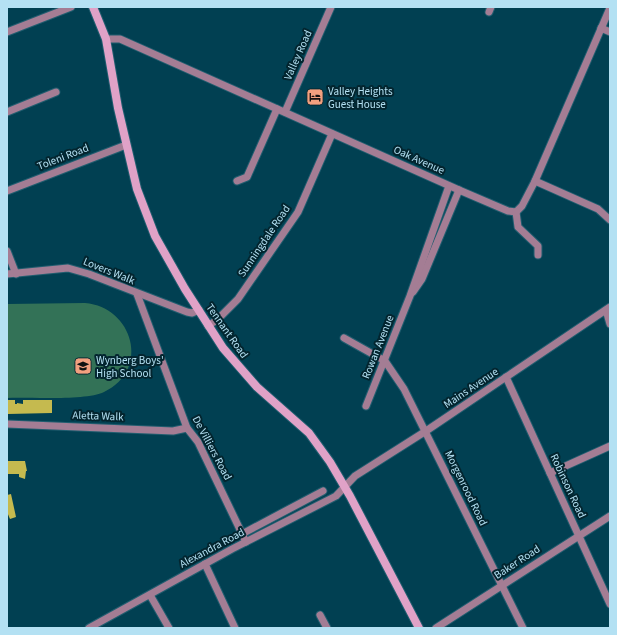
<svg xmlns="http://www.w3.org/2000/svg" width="617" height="635" font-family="'Source Sans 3',sans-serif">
<rect width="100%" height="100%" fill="#014052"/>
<path fill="#337257" d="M85 303C133 307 151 370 104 392 85 401 31 397 7 398V304Z"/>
<g fill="#c5ba4f">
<polygon points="7,400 15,400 15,404 17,404 17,403 23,404 23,400 52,400 52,413 8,414"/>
<polygon points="7,461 25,461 27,471 26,471 25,479 19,477 19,474 7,474"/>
<polygon points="11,494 16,517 10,519 7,512 7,495"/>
</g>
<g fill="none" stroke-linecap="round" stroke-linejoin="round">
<g stroke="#215d6f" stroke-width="9">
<g id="minor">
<polyline points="489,12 491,7"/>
<polyline points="601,28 610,32"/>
<polyline points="7,32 71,7"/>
<polyline points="106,39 120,39 459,190 508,211 516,212 522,206 535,181 610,8"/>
<polyline points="7,112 56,92"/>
<polyline points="285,112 331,7"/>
<polyline points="237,181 247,177 277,109"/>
<polyline points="535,181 598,209 610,220"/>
<polyline points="7,191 126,145"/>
<polyline points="516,212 518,227 538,246 538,255"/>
<polyline points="7,251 16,274"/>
<polyline points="7,274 68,268 89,274 187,312 192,313 199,310"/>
<polyline points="413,292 422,279 459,190"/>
<polyline points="137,294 187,428 198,442 246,542"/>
<polyline points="606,310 610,324"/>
<polyline points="208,326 218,319 238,299 298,212 332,134"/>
<polyline points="344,338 385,361 404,389 523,628"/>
<polyline points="506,377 610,604"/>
<polyline points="366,406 410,296 449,186"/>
<polyline points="7,424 173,431 187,428"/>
<polyline points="550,473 610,446"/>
<polyline points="242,534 323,491"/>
<polyline points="205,564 235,628"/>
<polyline points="150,595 169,628"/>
<polyline points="320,615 327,628"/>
<polyline points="89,628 232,549 336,496 355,476 426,431 610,307"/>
<polyline points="436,628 610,516"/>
</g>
</g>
<g stroke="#215d6f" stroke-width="10">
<polyline id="secondary" points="93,7 106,39 118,108 137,189 155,236 185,289 223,348 257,387 309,433 330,462 350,496 419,628"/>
</g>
<use href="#minor" stroke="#a47d94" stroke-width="7"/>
<use href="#secondary" stroke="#e0a2c7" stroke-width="8"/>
</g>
<defs>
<g id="hotel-square" transform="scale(0.9)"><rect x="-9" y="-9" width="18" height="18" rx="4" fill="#f2a07f" stroke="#03252f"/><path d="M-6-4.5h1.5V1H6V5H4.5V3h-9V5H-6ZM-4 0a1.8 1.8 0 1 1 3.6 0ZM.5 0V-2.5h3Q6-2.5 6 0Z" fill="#111"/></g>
<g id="school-square" transform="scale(0.9)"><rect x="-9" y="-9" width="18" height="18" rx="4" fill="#f2a07f" stroke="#03252f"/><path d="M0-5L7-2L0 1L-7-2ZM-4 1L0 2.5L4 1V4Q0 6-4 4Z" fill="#111"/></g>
</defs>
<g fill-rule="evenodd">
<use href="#hotel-square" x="315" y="97"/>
<use href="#school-square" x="83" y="366"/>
</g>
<g text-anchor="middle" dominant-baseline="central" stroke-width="4" stroke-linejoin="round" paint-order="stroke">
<g font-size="11" fill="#b4e1f3" stroke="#03252f">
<text transform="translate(298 55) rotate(-66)">Valley Road</text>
<text transform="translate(63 157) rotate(-21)">Toleni Road</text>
<text transform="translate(419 160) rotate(24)">Oak Avenue</text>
<text transform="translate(264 241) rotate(-56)">Sunningdale Road</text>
<text transform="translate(109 271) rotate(22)">Lovers Walk</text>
<text transform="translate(227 331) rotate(55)">Tennant Road</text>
<text transform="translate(378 347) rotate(-68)">Rowan Avenue</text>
<text transform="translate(471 388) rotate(-34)">Mains Avenue</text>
<text transform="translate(98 416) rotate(2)">Aletta Walk</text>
<text transform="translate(212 448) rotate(62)">De Villiers Road</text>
<text transform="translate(568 486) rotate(65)">Robinson Road</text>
<text transform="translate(466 488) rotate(64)">Morgenrood Road</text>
<text transform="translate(212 548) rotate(-28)">Alexandra Road</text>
<text transform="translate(517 562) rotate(-33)">Baker Road</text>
</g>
<g font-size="11" fill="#b4e1f3" stroke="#03252f" text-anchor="start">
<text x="328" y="91">Valley Heights<tspan x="328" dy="13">Guest House</tspan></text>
<text x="96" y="360">Wynberg Boys'<tspan x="96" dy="13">High School</tspan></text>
</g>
</g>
<rect width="617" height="635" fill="none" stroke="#b4e1f3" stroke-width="16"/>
</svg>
